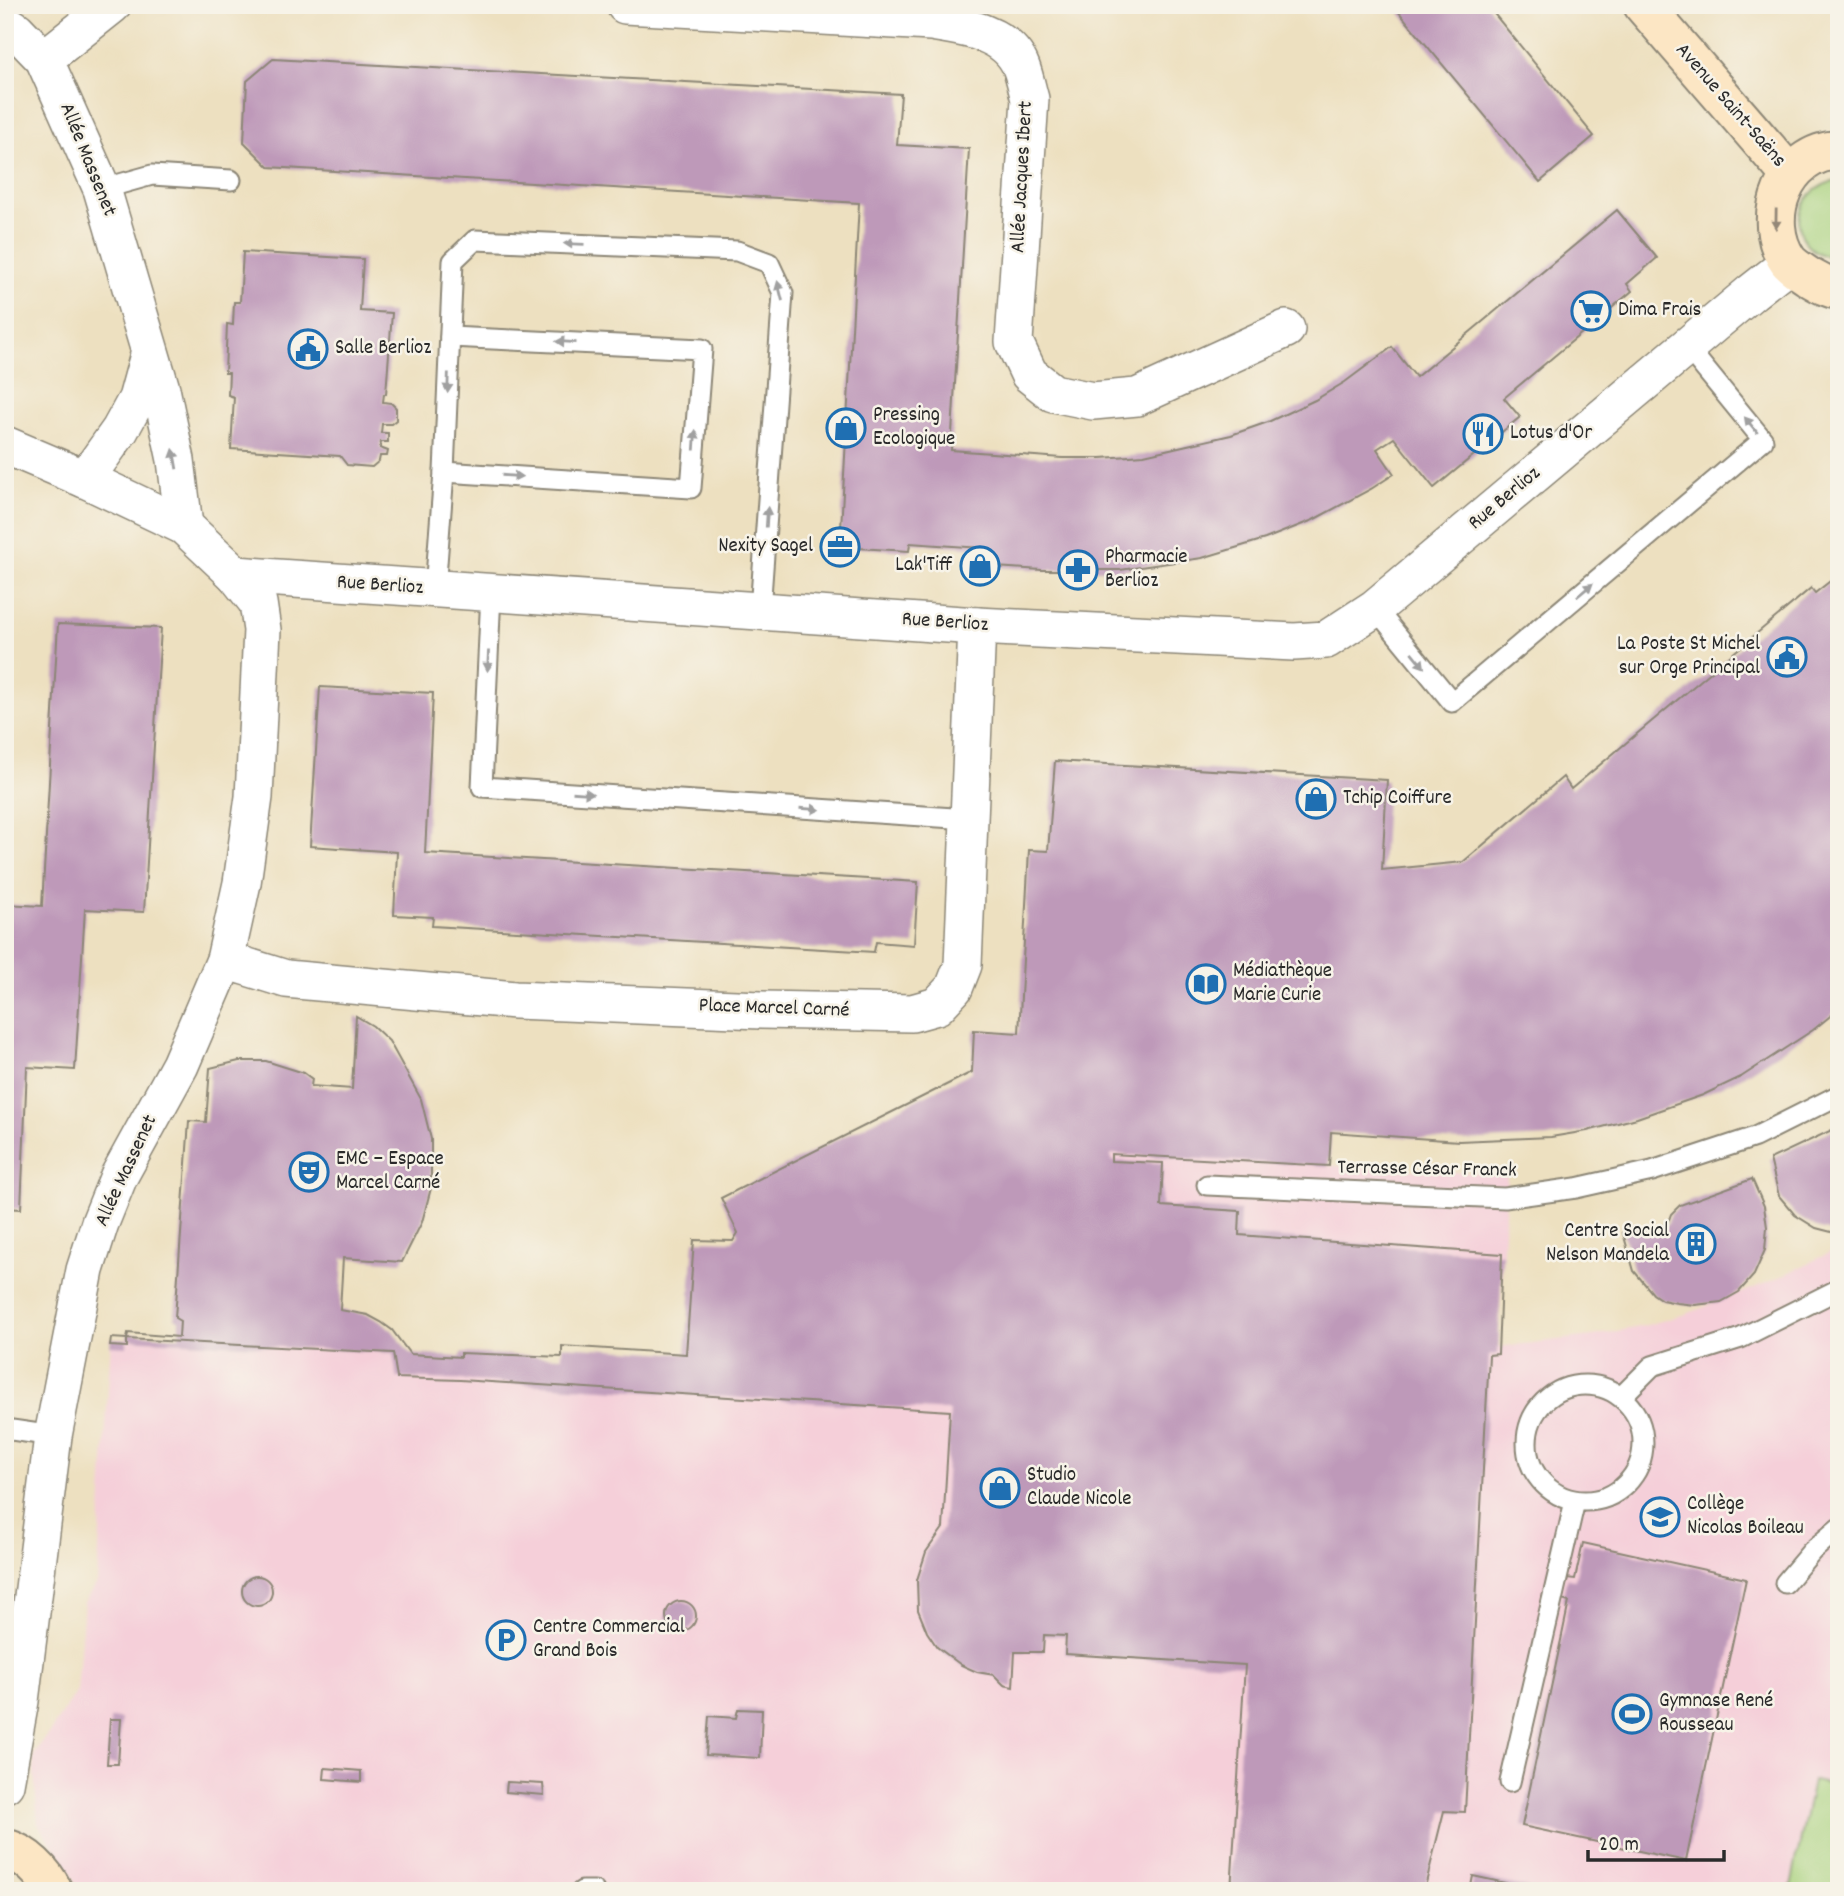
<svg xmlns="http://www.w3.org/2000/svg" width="1844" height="1896" font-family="Dekko,sans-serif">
<rect width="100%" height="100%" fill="#f7f3e8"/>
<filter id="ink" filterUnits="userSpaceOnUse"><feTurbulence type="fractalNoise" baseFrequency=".0143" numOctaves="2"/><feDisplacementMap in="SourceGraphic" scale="14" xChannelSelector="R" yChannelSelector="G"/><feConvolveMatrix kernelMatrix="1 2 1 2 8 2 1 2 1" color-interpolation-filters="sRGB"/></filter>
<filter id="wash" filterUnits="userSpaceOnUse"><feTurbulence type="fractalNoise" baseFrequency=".00686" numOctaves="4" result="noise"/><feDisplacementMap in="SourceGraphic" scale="28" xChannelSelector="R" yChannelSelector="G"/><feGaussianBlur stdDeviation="1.57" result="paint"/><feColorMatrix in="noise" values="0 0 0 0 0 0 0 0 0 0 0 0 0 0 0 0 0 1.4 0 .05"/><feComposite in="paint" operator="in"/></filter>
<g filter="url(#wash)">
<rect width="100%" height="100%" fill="#ede0c0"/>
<polygon fill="#f5cfd9" points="972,1072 1111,1154 1507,1175 1498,1347 1592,1336 1640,1327 1686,1314 1772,1281 1839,1248 1839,1891 79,1891 71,1873 38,1824 33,1757 77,1691 84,1602 97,1583 111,1338 461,1357 461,1353 561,1357 562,1346 700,1355 708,1240 733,1241 738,1233 721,1198"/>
<g fill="#a9d27e" stroke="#6a7e54" stroke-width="2">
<path d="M1831 182H1839V258C1790 257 1785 197 1831 182Z"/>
<polygon points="1813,1781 1839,1786 1839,1891 1790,1891"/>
</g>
<g id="blocks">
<g fill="#be99b9">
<polygon points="1393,5 1487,5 1594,136 1540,182"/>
<polygon points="273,59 901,94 897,145 969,149 951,450 1062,458 1101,458 1144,455 1231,435 1268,422 1315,400 1345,382 1392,347 1416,377 1617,210 1657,258 1627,284 1632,291 1504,398 1520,417 1434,488 1394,438 1377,449 1394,474 1371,489 1313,520 1265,539 1202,558 1120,570 1042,570 980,566 981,548 910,543 909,551 840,547 859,203 269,167 244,142 247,81"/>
<polygon points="243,252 363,259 360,311 392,313 386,394 384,394 383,402 391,403 396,408 396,420 391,424 382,424 381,433 388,433 388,442 381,442 380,448 388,451 387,456 380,456 379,461 372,467 347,465 340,456 231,449 234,397 228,395 229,373 225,373 227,324 233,325 234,302 240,302"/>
<polygon points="1839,574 1839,1009 1813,1030 1741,1077 1703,1095 1637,1118 1587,1131 1551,1137 1459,1141 1331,1132 1329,1166 1111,1154 1111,1161 1163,1163 1161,1206 1240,1211 1239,1235 1502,1254 1498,1354 1489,1355 1465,1812 1444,1811 1424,1891 1231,1891 1245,1665 1065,1654 1066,1636 1044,1635 1043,1652 1015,1652 1013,1687 1004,1685 994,1675 977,1672 961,1665 937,1647 927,1632 918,1610 917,1580 926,1552 943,1528 950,1411 460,1380 397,1378 393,1353 127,1339 127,1347 110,1346 111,1338 127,1339 128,1333 179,1337 180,1321 175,1318 189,1121 206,1122 210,1068 239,1061 266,1061 304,1073 312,1079 311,1086 352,1089 356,1016 373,1026 389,1041 421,1099 431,1139 431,1188 422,1222 402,1262 343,1258 340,1310 368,1315 381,1322 392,1330 410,1354 461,1357 461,1353 562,1357 562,1346 686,1354 694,1240 733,1241 738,1233 721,1198 972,1072 974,1030 1019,1033 1029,850 1048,851 1055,761 1387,780 1382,870 1463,862 1563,777 1571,789 1811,588 1815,593"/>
<polygon points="58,624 161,628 144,912 85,909 75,1070 27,1067 21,1209 5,1208 5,904 42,906"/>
<polygon points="320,687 433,693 425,853 918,882 914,945 876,942 874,952 432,926 433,917 394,915 397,852 310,846"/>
<polygon points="1836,1128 1839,1128 1839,1234 1816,1228 1795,1215 1779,1196 1770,1159"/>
<polygon points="1752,1179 1764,1206 1767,1227 1765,1250 1754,1275 1739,1292 1721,1302 1695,1305 1677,1303 1662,1300 1653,1294 1634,1271 1623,1233 1667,1225 1671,1214 1680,1205"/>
<polygon points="1583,1543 1746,1579 1686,1861 1522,1826 1569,1602 1562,1600 1567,1578 1575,1579"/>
<circle cx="257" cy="1591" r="15"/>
<circle cx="681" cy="1616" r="15"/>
<polygon points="738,1709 762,1710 760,1758 706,1755 709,1716 736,1718"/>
<polygon points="110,1719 121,1719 118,1764 107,1764"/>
<polygon points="325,1768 361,1771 361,1782 324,1779"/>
<polygon points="507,1782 543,1784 544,1795 506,1792"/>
<polygon points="1473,1876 1537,1890 1537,1891 1470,1891"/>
</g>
</g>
</g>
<g filter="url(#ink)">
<use href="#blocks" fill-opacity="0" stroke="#8c8676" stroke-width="2"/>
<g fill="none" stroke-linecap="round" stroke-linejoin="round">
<g stroke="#8c8676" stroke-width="23">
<g id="lane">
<polyline points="102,189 152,175 231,180"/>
<polyline points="444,472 691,488 702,349 450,337"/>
<polyline points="435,590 444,472 453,261 475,240 737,251 769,263 783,293 760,610"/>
<polyline points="491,593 482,787 969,819"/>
<polyline points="1375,608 1452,702 1763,440 1687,347"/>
<polyline points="1207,1185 1505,1198 1576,1188 1652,1171 1755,1137 1839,1095"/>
<circle cx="1585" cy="1443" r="58"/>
<polyline points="1622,1396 1652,1366 1741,1338 1839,1289"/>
<polyline points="5,1429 53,1436"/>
<polyline points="1785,1583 1812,1551 1839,1528"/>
<polyline points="1510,1782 1575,1501"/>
<polyline points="582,1891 594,1891"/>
</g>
</g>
<g stroke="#8c8676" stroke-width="40">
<g id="street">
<path d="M625 5 931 22C964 27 1007 32 1021 67 1025 77 1027 89 1030 99L1014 342 1029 374 1053 393 1093 401 1137 397 1286 329"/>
<polyline points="5,23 16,30 44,59 102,189 161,389 176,460 184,526"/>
<polyline points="44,59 112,5"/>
<polyline points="5,445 85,479 184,526 236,575 258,603 262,630 254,797 242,883 225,960 180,1065 119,1176 100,1223 85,1270 53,1436 20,1701 5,1784"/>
<polyline points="85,479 120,430 137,399 149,355"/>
<polyline points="236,575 977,626 1294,642 1326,640 1375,608 1752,292 1789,263"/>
<polyline points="225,960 286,979 515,1000 761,1010 912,1013 937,1006 954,988 963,965 977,626"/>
</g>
</g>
<g stroke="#8c8676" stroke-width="42">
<g id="secondary">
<polyline points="1643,5 1790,175"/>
<path d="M1839 150C1784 152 1759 219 1788 261 1793 267 1802 272 1809 277 1820 283 1827 288 1839 290"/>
<path d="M5 1848C26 1854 44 1872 53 1891"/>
</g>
</g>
<use href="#lane" stroke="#fff" stroke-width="19"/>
<use href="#street" stroke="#fff" stroke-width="37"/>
<use href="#secondary" stroke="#fce6c4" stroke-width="38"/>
</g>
<defs><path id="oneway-solid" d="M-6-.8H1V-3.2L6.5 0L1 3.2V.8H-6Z" transform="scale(1.75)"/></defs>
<use fill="#948878" href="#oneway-solid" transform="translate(1776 219) rotate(91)"/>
<g fill="#a0a0a0">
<use href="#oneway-solid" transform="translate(574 244) rotate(-178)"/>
<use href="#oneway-solid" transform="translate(780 291) rotate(-104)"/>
<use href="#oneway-solid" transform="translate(566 342) rotate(-177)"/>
<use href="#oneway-solid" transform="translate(448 383) rotate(92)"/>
<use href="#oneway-solid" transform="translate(1751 425) rotate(-129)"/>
<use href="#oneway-solid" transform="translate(695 440) rotate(-86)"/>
<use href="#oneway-solid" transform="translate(175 459) rotate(-100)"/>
<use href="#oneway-solid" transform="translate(512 476) rotate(4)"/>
<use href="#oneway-solid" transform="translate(767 517) rotate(-86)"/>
<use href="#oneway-solid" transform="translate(1585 590) rotate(-40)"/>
<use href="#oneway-solid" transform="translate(1418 660) rotate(51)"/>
<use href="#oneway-solid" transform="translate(488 661) rotate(93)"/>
<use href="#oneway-solid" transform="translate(583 793) rotate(4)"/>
<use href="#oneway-solid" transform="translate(810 809) rotate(4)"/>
</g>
</g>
<defs>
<g id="supermarket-ring" transform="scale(2.0125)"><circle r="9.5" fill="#f7f3e8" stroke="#1f6fb2" stroke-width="1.5"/><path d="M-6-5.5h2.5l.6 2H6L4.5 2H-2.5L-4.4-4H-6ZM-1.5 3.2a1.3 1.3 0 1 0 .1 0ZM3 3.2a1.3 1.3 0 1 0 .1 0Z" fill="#1f6fb2"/></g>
<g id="civic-ring" transform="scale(2.0125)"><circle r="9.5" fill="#f7f3e8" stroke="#1f6fb2" stroke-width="1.5"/><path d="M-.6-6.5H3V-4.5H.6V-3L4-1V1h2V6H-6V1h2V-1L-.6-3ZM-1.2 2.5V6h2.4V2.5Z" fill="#1f6fb2"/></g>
<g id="shop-ring" transform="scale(2.0125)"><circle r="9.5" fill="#f7f3e8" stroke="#1f6fb2" stroke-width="1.5"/><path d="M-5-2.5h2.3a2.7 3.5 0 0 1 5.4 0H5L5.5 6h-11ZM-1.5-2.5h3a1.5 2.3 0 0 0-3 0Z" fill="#1f6fb2"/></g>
<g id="restaurant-ring" transform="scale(2.0125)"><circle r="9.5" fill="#f7f3e8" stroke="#1f6fb2" stroke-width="1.5"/><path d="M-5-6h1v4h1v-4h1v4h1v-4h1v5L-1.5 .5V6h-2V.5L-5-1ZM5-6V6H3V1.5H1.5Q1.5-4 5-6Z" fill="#1f6fb2"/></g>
<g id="office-ring" transform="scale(2.0125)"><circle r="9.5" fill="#f7f3e8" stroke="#1f6fb2" stroke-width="1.5"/><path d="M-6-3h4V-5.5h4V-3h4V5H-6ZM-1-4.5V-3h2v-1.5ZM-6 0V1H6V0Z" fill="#1f6fb2"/></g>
<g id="pharmacy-ring" transform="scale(2.0125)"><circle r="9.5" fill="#f7f3e8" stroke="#1f6fb2" stroke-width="1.5"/><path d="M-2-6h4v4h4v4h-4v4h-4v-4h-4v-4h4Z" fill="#1f6fb2"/></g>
<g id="library-ring" transform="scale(2.0125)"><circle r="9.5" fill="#f7f3e8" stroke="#1f6fb2" stroke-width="1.5"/><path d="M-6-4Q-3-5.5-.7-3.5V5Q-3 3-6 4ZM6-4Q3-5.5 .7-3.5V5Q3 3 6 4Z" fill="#1f6fb2"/></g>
<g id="theatre-ring" transform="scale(2.0125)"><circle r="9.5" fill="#f7f3e8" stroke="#1f6fb2" stroke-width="1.5"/><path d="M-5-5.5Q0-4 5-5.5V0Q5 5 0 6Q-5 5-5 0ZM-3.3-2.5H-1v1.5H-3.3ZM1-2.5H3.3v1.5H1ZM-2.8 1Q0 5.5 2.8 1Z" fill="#1f6fb2"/></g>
<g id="building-ring" transform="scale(2.0125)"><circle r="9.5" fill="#f7f3e8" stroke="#1f6fb2" stroke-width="1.5"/><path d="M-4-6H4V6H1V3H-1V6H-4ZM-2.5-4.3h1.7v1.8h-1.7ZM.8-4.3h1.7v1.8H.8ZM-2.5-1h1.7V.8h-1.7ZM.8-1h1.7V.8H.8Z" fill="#1f6fb2"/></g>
<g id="school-ring" transform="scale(2.0125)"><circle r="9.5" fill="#f7f3e8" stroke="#1f6fb2" stroke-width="1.5"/><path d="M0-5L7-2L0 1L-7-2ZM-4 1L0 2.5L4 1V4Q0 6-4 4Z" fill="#1f6fb2"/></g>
<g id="parking-ring" transform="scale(2.0125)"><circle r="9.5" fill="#f7f3e8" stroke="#1f6fb2" stroke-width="1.5"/><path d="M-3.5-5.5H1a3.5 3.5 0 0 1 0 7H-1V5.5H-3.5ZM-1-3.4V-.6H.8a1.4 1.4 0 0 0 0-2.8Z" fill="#1f6fb2"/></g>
<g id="stadium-ring" transform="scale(2.0125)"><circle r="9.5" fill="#f7f3e8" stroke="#1f6fb2" stroke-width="1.5"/><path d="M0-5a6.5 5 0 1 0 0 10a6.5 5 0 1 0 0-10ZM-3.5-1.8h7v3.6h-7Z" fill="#1f6fb2"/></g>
</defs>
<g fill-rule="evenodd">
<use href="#supermarket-ring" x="1591" y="311"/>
<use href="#civic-ring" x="308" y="349"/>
<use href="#shop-ring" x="846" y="428"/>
<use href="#restaurant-ring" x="1483" y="434"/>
<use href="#office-ring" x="840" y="547"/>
<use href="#shop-ring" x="980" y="566"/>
<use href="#pharmacy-ring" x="1078" y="570"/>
<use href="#civic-ring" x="1787" y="657"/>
<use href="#shop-ring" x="1316" y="799"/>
<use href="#library-ring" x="1206" y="984"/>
<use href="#theatre-ring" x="309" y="1172"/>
<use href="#building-ring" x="1696" y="1244"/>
<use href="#shop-ring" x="1000" y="1488"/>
<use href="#school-ring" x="1660" y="1517"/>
<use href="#parking-ring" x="506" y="1640"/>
<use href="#stadium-ring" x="1632" y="1714"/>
</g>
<g text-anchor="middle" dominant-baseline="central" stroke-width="5" stroke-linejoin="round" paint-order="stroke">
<g font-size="21" fill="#2b2b2b" stroke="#f7f3e8">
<text transform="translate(1730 106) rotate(49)">Avenue Saint-Saëns</text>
<text transform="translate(87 160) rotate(68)">Allée Massenet</text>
<text transform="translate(1023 177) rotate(-87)">Allée Jacques Ibert</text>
<text transform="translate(1505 499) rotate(-40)">Rue Berlioz</text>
<text transform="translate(380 586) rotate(4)">Rue Berlioz</text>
<text transform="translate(945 623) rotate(4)">Rue Berlioz</text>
<text transform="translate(774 1009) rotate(2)">Place Marcel Carné</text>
<text transform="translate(1427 1170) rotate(1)">Terrasse César Franck</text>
<text transform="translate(127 1171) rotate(-65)">Allée Massenet</text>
</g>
<g font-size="21" fill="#2b2b2b" stroke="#f7f3e8" text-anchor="start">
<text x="1618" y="311">Dima Frais</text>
<text x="335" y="349">Salle Berlioz</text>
<text x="873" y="416">Pressing<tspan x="873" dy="24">Ecologique</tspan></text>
<text x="1510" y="434">Lotus d'Or</text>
<text x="813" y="547" text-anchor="end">Nexity Sagel</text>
<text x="1105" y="558">Pharmacie<tspan x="1105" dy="24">Berlioz</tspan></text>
<text x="953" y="566" text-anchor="end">Lak'Tiff</text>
<text x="1760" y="645" text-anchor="end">La Poste St Michel<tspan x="1760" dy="24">sur Orge Principal</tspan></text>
<text x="1343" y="799">Tchip Coiffure</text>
<text x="1233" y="972">Médiathèque<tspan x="1233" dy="24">Marie Curie</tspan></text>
<text x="336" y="1160">EMC – Espace<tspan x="336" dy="24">Marcel Carné</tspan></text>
<text x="1669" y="1232" text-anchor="end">Centre Social<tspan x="1669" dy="24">Nelson Mandela</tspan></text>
<text x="1027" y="1476">Studio<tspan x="1027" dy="24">Claude Nicole</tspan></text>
<text x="1687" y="1505">Collège<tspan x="1687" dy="24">Nicolas Boileau</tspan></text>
<text x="533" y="1628">Centre Commercial<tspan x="533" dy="24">Grand Bois</tspan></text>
<text x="1659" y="1702">Gymnase René<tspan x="1659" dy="24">Rousseau</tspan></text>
</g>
</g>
<rect width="1844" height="1896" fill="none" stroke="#f7f3e8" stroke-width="28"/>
<path d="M1588 1850v10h136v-10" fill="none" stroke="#2b2b2b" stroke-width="3.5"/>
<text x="1599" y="1850" font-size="21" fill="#2b2b2b" stroke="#f7f3e8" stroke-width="5" paint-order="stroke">20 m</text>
</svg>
